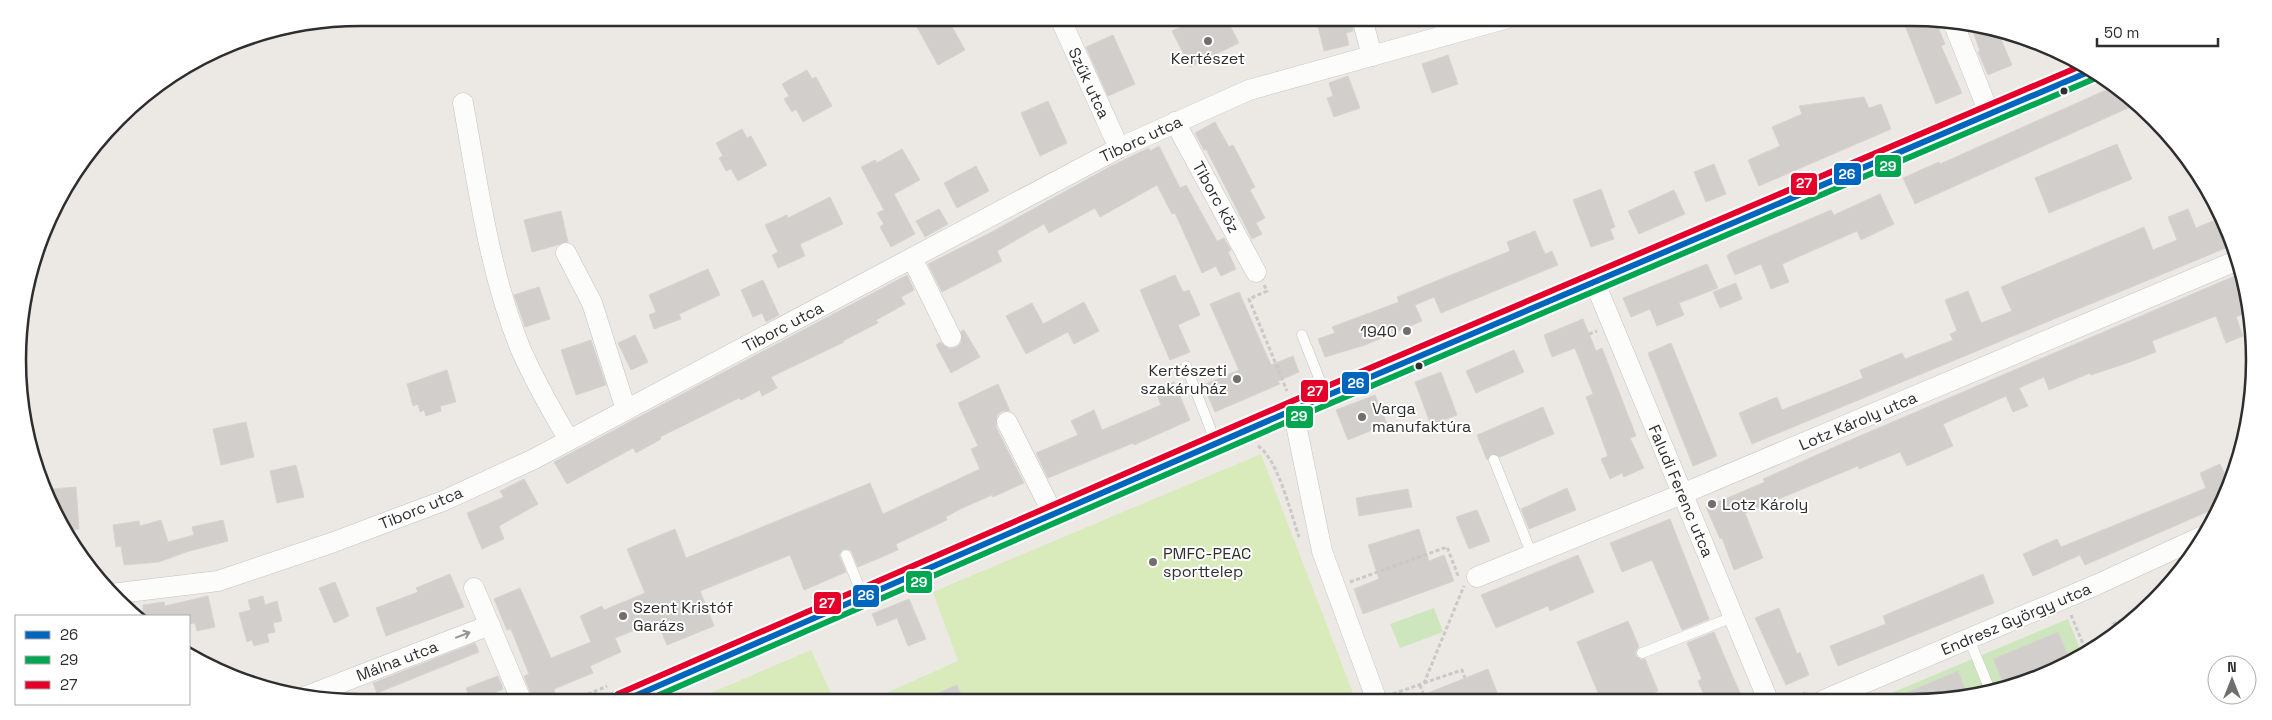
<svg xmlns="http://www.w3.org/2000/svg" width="2272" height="720" font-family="'Space Grotesk',sans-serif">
<rect width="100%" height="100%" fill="#ece8e4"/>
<g fill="#cee6be">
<polygon points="1434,608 1443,632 1400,648 1390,624"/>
<polygon points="2068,619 2082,654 2064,667 1957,700 1891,700 1889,694"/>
</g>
<g fill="#d9eabb">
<polygon points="1261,454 1356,701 866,702 958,661 933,592"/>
<polygon points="811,650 835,702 701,702 699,698"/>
</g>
<g fill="#d1cecb" stroke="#d7d4d0">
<polygon points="912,18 947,18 965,50 938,65"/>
<polygon points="1200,18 1226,18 1239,43 1190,67 1172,31"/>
<polygon points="1316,18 1350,18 1353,31 1346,33 1349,45 1324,51"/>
<polygon points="1902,18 1935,20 1945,44 1941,46 1962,93 1936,104"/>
<polygon points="1970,23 1997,30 2012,65 1988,75 1978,52 1980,51"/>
<polygon points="1113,35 1135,84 1108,96 1086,47"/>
<polygon points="1448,55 1458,84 1432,93 1422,64"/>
<polygon points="807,70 812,79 816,77 832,106 803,122 796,109 792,112 784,99 789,96 782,84"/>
<polygon points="1348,76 1360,108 1334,117 1327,98 1333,96 1329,83"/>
<polygon points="2115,86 2137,104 1915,204 1903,178 1939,162 1940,164"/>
<polygon points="1864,97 1869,108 1881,104 1891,129 1759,186 1748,160 1780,146 1772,127 1802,114 1799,106"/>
<polygon points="1048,101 1067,143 1040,156 1021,113"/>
<polygon points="1215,122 1229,147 1233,145 1242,162 1255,187 1250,190 1265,218 1256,223 1262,234 1252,239 1206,149 1204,150 1195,133"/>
<polygon points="742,129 747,138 751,136 767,165 738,181 731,169 726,171 719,158 723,156 716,143"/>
<polygon points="2117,144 2132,179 2049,213 2035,178"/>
<polygon points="1159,146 1180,188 1186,185 1217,241 1224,238 1231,250 1228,252 1236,269 1221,276 1216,266 1202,273 1175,213 1172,214 1157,185 1100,217 1095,208 1049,233 1044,224 997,251 1002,261 942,292 928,264 988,234 1111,166 1149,148 1150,151"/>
<polygon points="902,149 920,180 894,194 915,234 891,247 880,227 884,224 877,213 884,210 861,167 875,160 877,163"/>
<polygon points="1714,164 1726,194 1706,202 1694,172"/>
<polygon points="976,166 989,191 957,208 944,183"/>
<polygon points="1601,189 1615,227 1610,229 1614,239 1591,247 1573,200"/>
<polygon points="1674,190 1685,214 1639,234 1628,211"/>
<polygon points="1880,194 1894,224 1861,240 1857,231 1782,264 1789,282 1771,289 1761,264 1735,275 1727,256 1730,253 1831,210 1834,215"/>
<polygon points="830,197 843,224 800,244 805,256 778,268 772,255 778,252 765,225 787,215 788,218"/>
<polygon points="939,209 948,224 925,237 916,221"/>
<polygon points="2188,209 2196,228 2218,219 2221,226 2226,224 2233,245 1752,444 1739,413 1777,397 1782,410 1863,378 1860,370 1902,353 1905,359 1953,340 1950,334 1957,331 1945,300 1968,291 1981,323 2012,311 2001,287 2144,227 2153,250 2177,240 2168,217"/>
<polygon points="561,211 568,242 532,252 524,220"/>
<polygon points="1535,231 1545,254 1552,251 1558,265 1441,313 1434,297 1415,305 1422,321 1365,345 1325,357 1318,339 1335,333 1332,327 1399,302 1397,297 1510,251 1507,242"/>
<polygon points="1707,264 1718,288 1679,303 1684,315 1657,326 1650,309 1631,317 1623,298"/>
<polygon points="708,269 720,295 679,314 681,319 654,329 649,315 656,312 649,295"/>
<polygon points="907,275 914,290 901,297 905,304 876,320 878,323 843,341 844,342 771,377 777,388 762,396 760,390 741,400 739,398 660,437 661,439 636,453 633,448 567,484 554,462"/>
<polygon points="1175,275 1183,292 1189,290 1200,315 1178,325 1190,352 1170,360 1140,290"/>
<polygon points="2237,275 2249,307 2250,311 2236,317 2243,336 2226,343 2216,316 2152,341 2156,352 2130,362 2091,375 2090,373 2049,390 2044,377 2019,388 2028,406 2013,412 2006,396 1943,424 1953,446 1907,466 1900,452 1859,469 1858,466 1745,513 1763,558 1734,570 1722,538 1720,539 1706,507 1765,482 1763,479 1848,441"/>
<polygon points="763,280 779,315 766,322 762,313 753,317 741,290"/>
<polygon points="1736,283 1742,299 1720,308 1713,292"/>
<polygon points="539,287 550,319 525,327 514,295"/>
<polygon points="1239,292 1271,365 1293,356 1299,372 1278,381 1280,384 1215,412 1203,385 1239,370 1210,304"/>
<polygon points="1084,302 1099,331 1074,344 1068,332 1026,354 1006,316 1032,303 1043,324"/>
<polygon points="1583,319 1596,351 1602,348 1636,436 1630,438 1644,468 1624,477 1622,473 1610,479 1601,459 1608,456 1586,397 1593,394 1575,348 1552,357 1544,335"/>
<polygon points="964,330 980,357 951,373 936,345 940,342 950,349 957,347 961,343 961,331"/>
<polygon points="635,335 648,362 631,370 618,343"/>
<polygon points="591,340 606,385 576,395 561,350"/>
<polygon points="1671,343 1717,456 1693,466 1648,353"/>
<polygon points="1514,350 1524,372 1476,393 1466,371"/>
<polygon points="447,370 456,402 440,406 441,411 426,416 424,410 420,412 418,404 413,406 407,384"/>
<polygon points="1441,372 1457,415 1431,425 1415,382"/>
<polygon points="1174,382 1190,420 1134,445 1133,443 1048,478 1036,453 1078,435 1071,421 1094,410 1102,430 1161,405 1155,390"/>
<polygon points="998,384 1010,411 1002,411 997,415 996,427 1024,483 993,497 992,495 958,510 946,517 947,520 896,544 898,550 858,567 851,550 843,549 839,555 846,572 804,590 790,555 700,591 714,626 667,645 657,621 615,638 621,652 590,666 593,673 554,689 555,693 534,702 524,676 529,674 511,629 507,630 494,599 520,588 551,658 591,642 580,616 602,606 604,610 645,593 627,549 675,529 686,558 870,483 883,514 980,469 971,449 978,446 958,403"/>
<polygon points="1375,395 1387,424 1348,440 1336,410"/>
<polygon points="1543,407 1554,434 1500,457 1492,454 1487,460 1477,435"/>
<polygon points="246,422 254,457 221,465 213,429"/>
<polygon points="2220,464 2228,481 2213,520 2209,511 2085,565 2080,555 2033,576 2023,554 2057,539 2061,547 2206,488 2200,473"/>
<polygon points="296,465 304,497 277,503 270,471"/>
<polygon points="524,479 538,504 499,526 504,539 482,549 467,513 504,497 500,491"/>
<polygon points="76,487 79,529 66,530 52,499 52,489"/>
<polygon points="1567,488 1576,510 1529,529 1521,509"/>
<polygon points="1408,489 1412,507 1359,516 1356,498"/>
<polygon points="1477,510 1490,541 1469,549 1456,517"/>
<polygon points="1670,519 1709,619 1682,630 1652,560 1622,572 1610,543"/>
<polygon points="161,520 168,542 194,535 192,527 223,520 228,541 186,552 159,562 124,565 121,546 116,547 113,525 139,521 140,526"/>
<polygon points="1419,529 1429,561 1444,555 1454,581 1363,614 1354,589 1379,579 1368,545"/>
<polygon points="1578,555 1594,592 1550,611 1548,606 1496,628 1481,595"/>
<polygon points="450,574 464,607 386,636 376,608 418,592 416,588"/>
<polygon points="1983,574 1994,603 1838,666 1830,646 1886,624 1883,616"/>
<polygon points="335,582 349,616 334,623 319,588"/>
<polygon points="208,596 215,627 197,631 195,623 189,624 189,616 143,616 143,605 164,602 165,606"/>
<polygon points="263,596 265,605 277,601 282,621 273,623 275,632 267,634 269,642 254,646 252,640 247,642 239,613 251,610 248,600"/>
<polygon points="909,599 926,639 908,646 897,618 877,626 872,614"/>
<polygon points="1779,608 1797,654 1800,652 1809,675 1786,685 1755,618"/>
<polygon points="1628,621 1639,647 1635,652 1636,656 1641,660 1645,659 1658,691 1636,700 1601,700 1577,642"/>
<polygon points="1714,632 1730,670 1743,700 1706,700 1698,681 1702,679 1687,643"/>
<polygon points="2058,632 2071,662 2064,667 2004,685 1993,659"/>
<polygon points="475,643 479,652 377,693 373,683"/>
<polygon points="1488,669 1498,695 1482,700 1408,701"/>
<polygon points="1958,671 1968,696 1957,700 1889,700"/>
<polygon points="498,676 503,689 494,693 498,702 471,702 466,688"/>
<polygon points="957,685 964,701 920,701"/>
</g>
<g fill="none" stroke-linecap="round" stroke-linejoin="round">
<g stroke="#c5c4c5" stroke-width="11">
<g id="service">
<polyline points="1302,335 1326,396"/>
<polyline points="1186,366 1216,443"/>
<polyline points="1494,460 1532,555"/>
<polyline points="846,555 863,596"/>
<polyline points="1969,639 1990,690"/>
<polyline points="1642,653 1733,617"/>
</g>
</g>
<g stroke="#c5c4c5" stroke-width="21">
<g id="minor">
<polyline points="1060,18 1119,148"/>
<polyline points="1362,18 1372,56"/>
<polyline points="1443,18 1447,35"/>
<polyline points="1953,22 1989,113"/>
<path d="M463 103C478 185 489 272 521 350 535 381 551 410 569 440"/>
<polyline points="1175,122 1256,272"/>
<polyline points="566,253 592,303 626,410"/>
<polyline points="912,258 951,337"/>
<polyline points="1595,283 1768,700"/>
<polyline points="1293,410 1322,551 1377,701"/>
<polyline points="1007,422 1053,514"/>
<polyline points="1477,577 1682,494 2238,260"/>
<polyline points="474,588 522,702"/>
<polyline points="111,594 218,581 334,542 443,501 532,460 1119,148 1249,90 1508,18"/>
<polyline points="304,697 490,625"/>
<polyline points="1824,700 2096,585 2205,535"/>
</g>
</g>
<g stroke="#c5c4c5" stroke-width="26">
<polyline id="tertiary" points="621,702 1293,410 2093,70"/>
</g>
<g stroke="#c9c9c8" stroke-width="3" stroke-dasharray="4 2.5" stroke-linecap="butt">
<polyline points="1264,285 1267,291 1249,299 1287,391"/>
<polyline points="1589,334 1597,331"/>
<path d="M1258 446C1278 459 1291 514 1299 537"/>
<polyline points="1350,582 1447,547 1459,578"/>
<polyline points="2071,615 2086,651"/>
<polyline points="2116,630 2113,624 2144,610"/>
<polyline points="1424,683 1462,670 1465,678"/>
<polyline points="1420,685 1423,693"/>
<polyline points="1393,694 1424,683 1464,586"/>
<polyline points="1790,700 1808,692"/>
<polyline points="570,702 607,686"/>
</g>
<use href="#service" stroke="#fcfcfb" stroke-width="10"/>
<use href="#minor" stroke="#fcfcfb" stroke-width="20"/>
<use href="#tertiary" stroke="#fcfcfb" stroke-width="25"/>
<g stroke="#fff" stroke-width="10">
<polyline id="bus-1" points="621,702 1293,410 2093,70"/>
</g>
<g stroke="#fff" stroke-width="10">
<polyline id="bus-2" points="643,702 1296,418 2096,78"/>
</g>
<g stroke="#fff" stroke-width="10">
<polyline id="bus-3" points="618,694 1290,402 2083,65"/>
</g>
<use href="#bus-1" stroke="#0065bd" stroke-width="6"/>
<use href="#bus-2" stroke="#00a651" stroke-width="6"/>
<use href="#bus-3" stroke="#e4002b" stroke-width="6"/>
</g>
<defs><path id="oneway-shaft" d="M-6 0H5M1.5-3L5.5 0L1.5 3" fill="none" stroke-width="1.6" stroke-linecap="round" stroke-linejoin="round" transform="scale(1.25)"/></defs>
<use stroke="#959594" href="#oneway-shaft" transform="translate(463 635) rotate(-21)"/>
<g fill="#706f6e" stroke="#fff" stroke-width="2">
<circle cx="1208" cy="41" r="5"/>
<circle cx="1407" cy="331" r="5"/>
<circle cx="1237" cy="379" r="5"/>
<circle cx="1362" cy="417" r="5"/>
<circle cx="1712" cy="504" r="5"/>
<circle cx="1153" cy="562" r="5"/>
<circle cx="623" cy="616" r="5"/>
</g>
<g fill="#2e2e2e" stroke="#fff" stroke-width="2">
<circle cx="2064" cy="91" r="4.5"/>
<circle cx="1419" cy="366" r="4.5"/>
</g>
<g text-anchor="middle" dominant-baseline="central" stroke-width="4" stroke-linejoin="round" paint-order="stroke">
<g font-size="16" fill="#2e2e2e" stroke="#fff" text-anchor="start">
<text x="1208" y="58" text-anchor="middle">Kertészet</text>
<text x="1397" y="331" text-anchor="end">1940</text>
<text x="1227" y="370" text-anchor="end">Kertészeti<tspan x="1227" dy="18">szakáruház</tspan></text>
<text x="1372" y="408">Varga<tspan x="1372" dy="18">manufaktúra</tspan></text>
<text x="1722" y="504">Lotz Károly</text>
<text x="1163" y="553">PMFC-PEAC<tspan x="1163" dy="18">sporttelep</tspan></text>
<text x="633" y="607">Szent Kristóf<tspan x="633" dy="18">Garázs</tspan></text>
</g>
<g font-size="16" fill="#2e2e2e" stroke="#fff">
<text transform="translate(1089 83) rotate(65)">Szűk utca</text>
<text transform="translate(1141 139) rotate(-25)">Tiborc utca</text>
<text transform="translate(1216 197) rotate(61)">Tiborc köz</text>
<text transform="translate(783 327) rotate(-28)">Tiborc utca</text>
<text transform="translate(1858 421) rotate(-23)">Lotz Károly utca</text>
<text transform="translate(1681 491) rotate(67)">Faludi Ferenc utca</text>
<text transform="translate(421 508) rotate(-22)">Tiborc utca</text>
<text transform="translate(2016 619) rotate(-23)">Endresz György utca</text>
<text transform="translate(397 661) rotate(-21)">Málna utca</text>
</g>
</g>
<path d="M0 0H2272V720H0ZM360 26H1912A334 334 0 0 1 2246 360V360A334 334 0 0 1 1912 694H360A334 334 0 0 1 26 360V360A334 334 0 0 1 360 26Z" fill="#fff" fill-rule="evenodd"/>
<path fill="none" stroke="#2e2e2e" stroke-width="2.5" d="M360 26H1912A334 334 0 0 1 2246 360V360A334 334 0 0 1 1912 694H360A334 334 0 0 1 26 360V360A334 334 0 0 1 360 26Z"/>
<g stroke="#fff" stroke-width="2">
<rect x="1874" y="154" width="28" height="24" rx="5" fill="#00a651"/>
<rect x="1833" y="162" width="29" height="24" rx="5" fill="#0065bd"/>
<rect x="1790" y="172" width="28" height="24" rx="5" fill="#e4002b"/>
<rect x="1341" y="371" width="29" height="24" rx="5" fill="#0065bd"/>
<rect x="1300" y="379" width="29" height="24" rx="5" fill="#e4002b"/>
<rect x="1285" y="405" width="29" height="24" rx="5" fill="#00a651"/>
<rect x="905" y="570" width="28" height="24" rx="5" fill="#00a651"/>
<rect x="852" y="584" width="28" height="24" rx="5" fill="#0065bd"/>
<rect x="813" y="591" width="29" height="24" rx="5" fill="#e4002b"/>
</g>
<g font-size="14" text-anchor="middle" font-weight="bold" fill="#fff">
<text x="1888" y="171">29</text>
<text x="1847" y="179">26</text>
<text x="1804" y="188">27</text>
<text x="1356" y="388">26</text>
<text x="1315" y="396">27</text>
<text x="1299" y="421">29</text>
<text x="919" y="587">29</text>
<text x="866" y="600">26</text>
<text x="827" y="608">27</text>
</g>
<rect x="15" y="615" width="175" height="90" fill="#ffffff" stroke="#ababab"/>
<rect x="25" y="631" width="25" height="8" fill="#0065bd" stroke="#ababab"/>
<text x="60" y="640" font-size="15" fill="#2e2e2e">26</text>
<rect x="25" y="656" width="25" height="8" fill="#00a651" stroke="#ababab"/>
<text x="60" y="665" font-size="15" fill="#2e2e2e">29</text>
<rect x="25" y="681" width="25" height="8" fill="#e4002b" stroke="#ababab"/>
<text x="60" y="690" font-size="15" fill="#2e2e2e">27</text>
<g transform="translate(2232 680)"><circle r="24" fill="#ffffff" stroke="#ababab"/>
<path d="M0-4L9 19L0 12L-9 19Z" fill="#706f6e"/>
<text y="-8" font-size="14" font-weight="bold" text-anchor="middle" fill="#2e2e2e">N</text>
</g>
<path d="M2097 38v8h121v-8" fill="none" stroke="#2e2e2e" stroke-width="2.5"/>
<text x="2104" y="38" font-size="15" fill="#2e2e2e" stroke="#ffffff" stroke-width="4" paint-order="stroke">50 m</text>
</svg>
